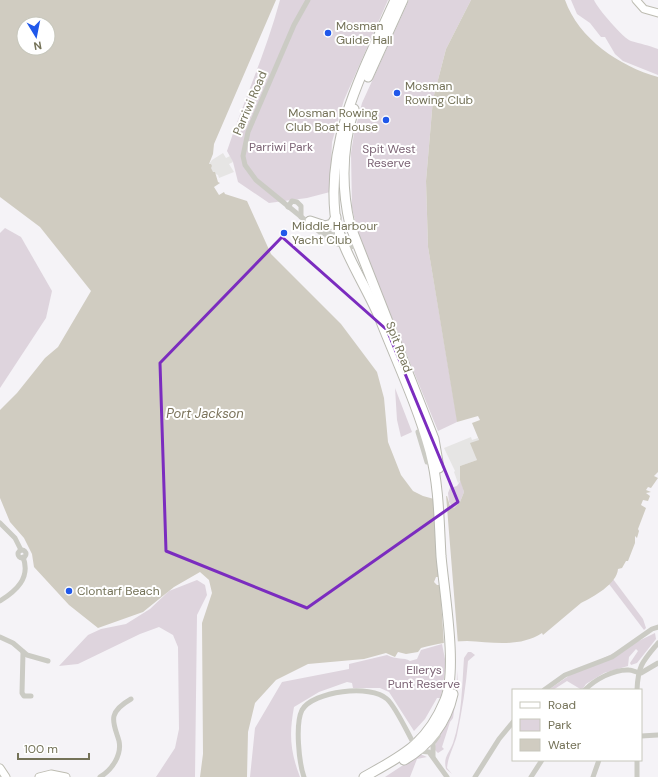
<svg xmlns="http://www.w3.org/2000/svg" width="658" height="777" font-family="'DM Sans',sans-serif">
<rect width="100%" height="100%" fill="#f5f3f7"/>
<g fill="#e6e5e4">
<polygon points="223,153 226,158 230,156 233,162 229,164 234,172 219,178 218,175 213,173 210,168 212,166 209,164 212,160"/>
<polygon points="471,437 472,440 478,438 479,440 474,443 477,460 460,466 461,480 458,483 454,472 455,471 444,448"/>
</g>
<g fill="#ded4dd">
<path d="M280 0H388L344 100 332 142 330 192 307 198 269 203 238 182 233 162 227 151C244 100 266 52 280 0Z"/>
<polygon points="409,0 471,0 446,49 433,99 426,181 428,247 457,419 457,422 438,431 378,284 357,229 352,208 351,153 354,134 362,103"/>
<path d="M571 0H594C597 8 624 39 631 41 641 44 648 45 658 49V75L623 61 615 54 605 37H601L590 23 577 14Z"/>
<polygon points="5,228 21,237 52,291 46,318 0,388 0,233"/>
<polygon points="395,388 412,432 401,437 397,420"/>
<polygon points="461,480 464,492 460,502 454,508 453,508 449,502 448,493 450,488 457,486"/>
<polygon points="613,579 643,619 646,628 644,630 609,584"/>
<polygon points="197,580 205,585 207,595 197,615 195,777 156,777 175,748 179,729 178,647 173,635 159,627 140,634 78,664 59,666 88,635 101,629 126,624 150,609 169,591"/>
<polygon points="655,633 656,639 637,663 631,665 630,663 638,651 636,649 629,657 628,666 604,673 586,684 582,690 567,681 553,690 548,690 573,673"/>
<path d="M442 644 446 664 441 698H437L425 719 414 731 389 692 380 688H353L352 683 347 682 319 692 294 707C289 734 290 751 300 777H250L255 728 282 682 349 669V664L387 655C396 660 404 657 410 661L417 659 421 650Z"/>
<path d="M468 652H471L475 655 468 661C466 686 462 711 457 735 454 747 448 756 447 768L452 774 446 769C443 757 449 754 453 743 462 716 462 686 464 658Z"/>
<path d="M457 670 458 685 453 718 450 722 442 747 444 749 438 753 435 750C434 738 445 731 449 720 456 704 457 687 457 670Z"/>
<polygon points="420,754 427,757 417,759 410,777 385,777"/>
</g>
<path fill="#d0ccc1" fill-rule="evenodd" d="M0 0H276L214 144 213 154 209 164H211L212 166 211 168 213 172H215L218 182 220 183 214 187 219 195 224 192 225 194 247 201 271 254 341 324 377 372 384 398 388 442 401 475 413 491 423 496 434 499 447 496 450 506 454 508 460 502 464 492 460 480V466L477 460 470 443 479 440 472 423 480 420 478 416 457 422 428 247 426 181 433 99 446 49 471 0H565C579 39 619 66 658 77V472L654 476 658 478 651 488 648 487 646 490 651 492 646 493 650 496 648 501 643 500 641 505 646 508 638 529 639 531 637 538 635 536V543L628 561H626L622 568 618 569C617 584 593 597 581 603L543 635 542 633C519 648 492 642 467 641 451 641 436 644 421 648L418 652 406 654 398 652 395 657 386 653 364 659 308 664 276 680 255 703 248 732 247 777H200L203 754 202 623 212 593 209 580 200 572 174 587 143 612 98 628 69 605 34 567 32 554 24 538 10 522 0 498V410L17 393 45 358 58 347 91 291 40 227 0 197ZM24 24H48V48H24Z"/>
<polygon fill="#f5f3f7" points="446,495 458,644 444,645 440,585 437,585 434,582 436,577 439,577 434,497"/>
<g fill="none" stroke-linecap="round" stroke-linejoin="round">
<g stroke="#bdbcb1" stroke-width="9">
<g id="secondary">
<polyline points="636,0 644,9 658,13"/>
<polyline points="0,768 6,777"/>
<polyline points="39,777 51,774 66,777"/>
</g>
</g>
<g stroke="#babab2" stroke-width="11">
<g id="highway">
<polyline points="368,77 403,0"/>
<path d="M354 109C342 147 341 186 350 225L434 439 439 468"/>
<polyline points="310,221 325,226 332,224 336,217"/>
<path d="M404 760C429 746 447 722 453 694"/>
<path d="M364 777C403 755 427 744 445 700 458 670 444 591 441 556 439 521 439 485 430 451 418 407 397 362 380 319 367 287 339 247 335 214 327 136 364 69 395 0"/>
</g>
</g>
<g stroke="#cbcbc4" stroke-width="5">
<polyline points="308,0 294,25 248,132 243,156 245,165 256,180 332,242 346,247 358,246"/>
<polyline points="288,207 292,201 297,202 301,206 301,217"/>
<polyline points="321,228 342,241 356,242"/>
<polyline points="418,432 427,462"/>
<polyline points="0,523 15,538 21,550"/>
<circle cx="22" cy="554" r="4"/>
<path d="M0 601C16 591 31 578 23 557"/>
<polyline points="0,637 13,643 27,655 48,661"/>
<polyline points="23,652 22,693 24,696 31,696"/>
<polyline points="544,690 565,675 612,657 652,629 658,627"/>
<path d="M585 690C594 680 614 669 629 670 633 670 637 673 641 673L658 663"/>
<path d="M637 690C638 665 643 661 658 643"/>
<polyline points="641,736 658,735"/>
<polyline points="419,751 429,752 447,777"/>
<polyline points="433,756 433,743 438,736"/>
<polyline points="637,760 637,777"/>
<path d="M100 777C112 770 122 755 119 741 117 733 112 724 114 716 116 708 124 703 131 699"/>
<path d="M304 777C299 763 295 724 302 710 313 691 371 684 387 699 396 707 408 734 415 746"/>
<polyline points="475,777 499,739 513,722"/>
<polyline points="531,777 542,760"/>
<polyline points="593,777 599,760"/>
</g>
<use href="#secondary" stroke="#fff" stroke-width="7"/>
<use href="#highway" stroke="#fff" stroke-width="9"/>
</g>
<path fill="none" stroke="#7b2cbf" stroke-width="3" stroke-linejoin="round" d="M282 237 387 330 458 502 307 608 166 551 160 363Z"/>
<g fill="#2058ea" stroke="#fff" stroke-width="1.5">
<circle cx="328" cy="33" r="4"/>
<circle cx="397" cy="93" r="4"/>
<circle cx="386" cy="120" r="4"/>
<circle cx="284" cy="233" r="4"/>
<circle cx="69" cy="591" r="4"/>
</g>
<g text-anchor="middle" dominant-baseline="central" stroke-width="4" stroke-linejoin="round" paint-order="stroke">
<g font-size="12" fill="#747258" stroke="#fff" text-anchor="start">
<text x="336" y="26">Mosman<tspan x="336" dy="14">Guide Hall</tspan></text>
<text x="405" y="86">Mosman<tspan x="405" dy="14">Rowing Club</tspan></text>
<text x="378" y="113" text-anchor="end">Mosman Rowing<tspan x="378" dy="14">Club Boat House</tspan></text>
<text x="292" y="226">Middle Harbour<tspan x="292" dy="14">Yacht Club</tspan></text>
<text x="77" y="591">Clontarf Beach</text>
</g>
<g font-size="12" fill="#747258" stroke="#fff">
<text transform="translate(250 103) rotate(-67)">Parriwi Road</text>
<text transform="translate(399 347) rotate(69)">Spit Road</text>
</g>
<g font-size="12" fill="#7c6475" stroke="#fff">
<text x="281" y="147">Parriwi Park</text>
<text x="389" y="149">Spit West<tspan x="389" dy="14">Reserve</tspan></text>
<text x="424" y="670">Ellerys<tspan x="424" dy="14">Punt Reserve</tspan></text>
</g>
<g font-size="13" font-style="italic" fill="#7b735b" stroke="#fff">
<text x="205" y="413">Port Jackson</text>
</g>
</g>
<rect x="512" y="689" width="130" height="72" fill="#ffffff" stroke="#c7c7bc"/>
<rect x="520" y="702" width="20" height="6" fill="#ffffff" stroke="#c7c7bc"/>
<text x="548" y="709" font-size="12" fill="#747258">Road</text>
<rect x="520" y="719" width="20" height="12" fill="#ded4dd" stroke="#c7c7bc"/>
<text x="548" y="729" font-size="12" fill="#747258">Park</text>
<rect x="520" y="739" width="20" height="12" fill="#d0ccc1" stroke="#c7c7bc"/>
<text x="548" y="749" font-size="12" fill="#747258">Water</text>
<g transform="translate(36 36) rotate(170)"><circle r="19" fill="#ffffff" stroke="#c7c7bc"/>
<path d="M0-3L7 15L0 10L-7 15Z" fill="#2058ea"/>
<text y="-6" font-size="11" font-weight="bold" text-anchor="middle" fill="#747258">N</text>
</g>
<path d="M18 753v6h71v-6" fill="none" stroke="#747258" stroke-width="2"/>
<text x="24" y="753" font-size="12" fill="#747258" stroke="#ffffff" stroke-width="3" paint-order="stroke">100 m</text>
</svg>
